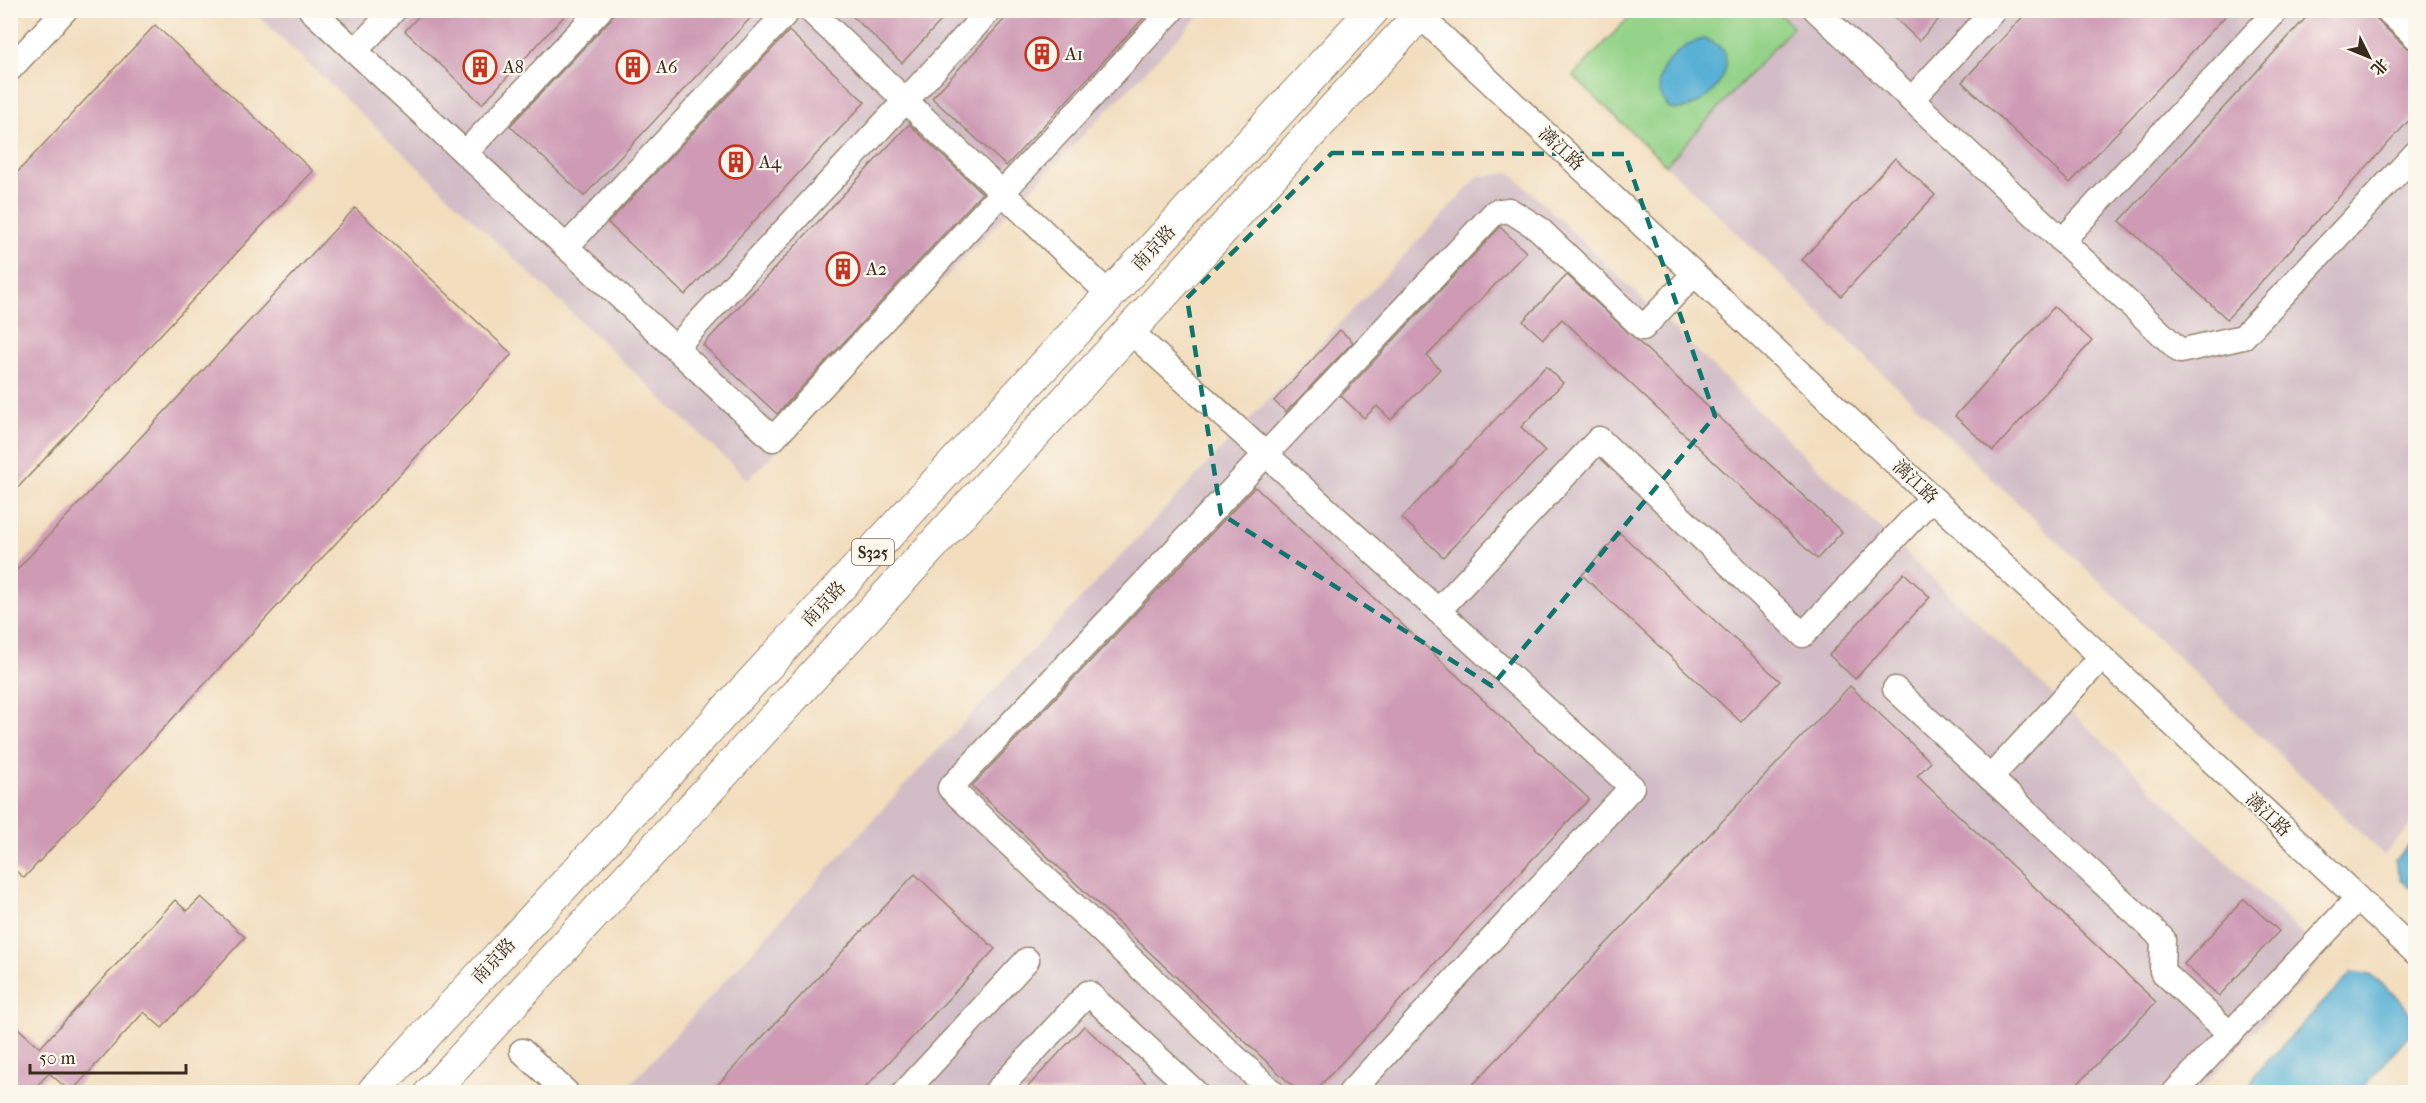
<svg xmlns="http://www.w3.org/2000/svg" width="2426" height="1103" font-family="'IM FELL French Canon','Noto Serif SC',serif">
<rect width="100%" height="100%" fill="#fbf7ec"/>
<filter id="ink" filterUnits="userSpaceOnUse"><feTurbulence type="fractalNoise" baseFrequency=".0167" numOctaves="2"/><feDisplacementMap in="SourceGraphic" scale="12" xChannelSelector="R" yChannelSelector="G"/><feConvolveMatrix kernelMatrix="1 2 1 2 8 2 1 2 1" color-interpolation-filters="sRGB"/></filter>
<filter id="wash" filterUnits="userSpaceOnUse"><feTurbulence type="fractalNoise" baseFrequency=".008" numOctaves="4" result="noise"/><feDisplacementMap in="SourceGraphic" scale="24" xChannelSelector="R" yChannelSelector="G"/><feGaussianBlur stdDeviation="1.35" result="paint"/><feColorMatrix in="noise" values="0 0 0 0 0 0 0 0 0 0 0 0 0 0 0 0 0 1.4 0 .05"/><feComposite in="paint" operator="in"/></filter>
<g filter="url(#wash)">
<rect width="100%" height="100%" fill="#f2ddbd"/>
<g fill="#d2bdc6">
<polygon points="253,11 1204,11 748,480"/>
<polygon points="1635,11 2415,11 2415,821 2384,855 1573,76"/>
<polygon points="1511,173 2325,956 2197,1092 623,1092 905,785 1479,176"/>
</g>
<polygon fill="#94d389" stroke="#687e54" stroke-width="1.5" points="1635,11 1776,11 1793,27 1666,165 1573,76"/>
<g fill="#59b0d5" stroke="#4a6d7a" stroke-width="1.5">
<path d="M1703 39C1755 51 1708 116 1670 109 1642 79 1673 48 1703 39Z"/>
<polygon points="2415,839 2415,892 2401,880 2395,860"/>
<path d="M2352 972C2358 973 2366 973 2371 976 2385 984 2416 1013 2415 1029L2359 1092H2262L2251 1083 2258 1071Z"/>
</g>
<g id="blocks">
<g fill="#ce9ab4">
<polygon points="424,10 570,10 482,104 405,31"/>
<polygon points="614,10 758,10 584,196 510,126 610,20"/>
<polygon points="846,10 951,10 902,63"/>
<polygon points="1013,10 1151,10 1006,166 932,98"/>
<polygon points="1887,10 1947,10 1919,41"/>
<polygon points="2029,10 2231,10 2070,183 1962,82"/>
<polygon points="2313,10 2373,10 2377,20 2406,47 2415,51 2415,114 2227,319 2120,221"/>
<polygon points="155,25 313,171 10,496 10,180"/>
<polygon points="789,31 865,102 685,295 608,223"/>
<polygon points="909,124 982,193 777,414 703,345"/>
<polygon points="1895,158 1935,195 1841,296 1802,260"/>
<polygon points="355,208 512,354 24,878 10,866 10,577"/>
<polygon points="1500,227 1526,252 1427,356 1440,369 1391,420 1377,406 1364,418 1341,396"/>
<polygon points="1567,275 1842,532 1817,559 1562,319 1543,339 1523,321"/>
<polygon points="2054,307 2092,341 1993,451 1955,416"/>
<polygon points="1340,330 1353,342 1286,412 1274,401"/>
<polygon points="1546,366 1563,383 1521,427 1545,451 1443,557 1402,518"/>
<polygon points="1255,487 1589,799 1314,1092 1299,1092 972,786"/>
<polygon points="1620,533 1780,681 1741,722 1582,575"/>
<polygon points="1904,573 1930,597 1855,679 1829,655"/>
<polygon points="1850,686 1931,762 1917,776 2156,1002 2070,1092 1466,1092"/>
<polygon points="915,874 995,949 861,1092 711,1092"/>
<polygon points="201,897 245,937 162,1028 144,1012 71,1092 49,1073 31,1092 10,1092 10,1021 40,1048 175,900 187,911"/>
<polygon points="2244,899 2279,931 2219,996 2184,964"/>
<polygon points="1084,1026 1156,1092 1023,1092"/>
</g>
</g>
</g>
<g filter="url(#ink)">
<use href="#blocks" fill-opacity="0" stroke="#96846e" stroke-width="1.5"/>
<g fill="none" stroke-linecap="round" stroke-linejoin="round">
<g stroke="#96846e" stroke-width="27">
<g id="minor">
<polyline points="311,10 773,439 1172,10"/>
<polyline points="810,10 1110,295"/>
<polyline points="1414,10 2416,953"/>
<polyline points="1816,10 2180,351 2243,337 2416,153"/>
<polyline points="2387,10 2416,37"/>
<polyline points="355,51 394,10"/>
<polyline points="10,69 65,10"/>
<polyline points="1911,100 1994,10"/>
<polyline points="465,153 600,10"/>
<polyline points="2062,241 2277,10"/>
<polyline points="566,247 789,10"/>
<polyline points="1130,331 1632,787 1351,1092"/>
<polyline points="675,348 990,10"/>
<polyline points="1438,611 1599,439 1803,635 1932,498"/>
<polyline points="1895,689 2163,939 2162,971 2230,1034"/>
<polyline points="1990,778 2101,658"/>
<polyline points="522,1051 566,1092"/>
<polyline points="905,1092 1027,960"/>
<polyline points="996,1092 1088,993 1195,1092"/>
<polyline points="1272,1092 950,788 1495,212 1509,210 1538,228 1643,328 1694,274"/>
<polyline points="2175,1092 2357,899"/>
</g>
</g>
<g stroke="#96846e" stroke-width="34">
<g id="major">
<polyline points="373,1092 1373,10"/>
<polyline points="431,1092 1424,10"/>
</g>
</g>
<use href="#minor" stroke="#fff" stroke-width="24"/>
<use href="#major" stroke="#fff" stroke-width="32"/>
</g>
</g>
<path fill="none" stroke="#0f766e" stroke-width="4.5" stroke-dasharray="12 8" stroke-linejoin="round" d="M1332 153 1625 154 1715 416 1492 686 1221 514 1187 298Z"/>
<defs>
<g id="building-ring" transform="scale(1.725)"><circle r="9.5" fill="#fbf7ec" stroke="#c8321e" stroke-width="1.5"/><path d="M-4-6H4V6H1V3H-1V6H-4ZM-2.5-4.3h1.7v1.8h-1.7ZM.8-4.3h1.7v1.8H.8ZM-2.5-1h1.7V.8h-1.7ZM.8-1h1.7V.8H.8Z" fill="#c8321e"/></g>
</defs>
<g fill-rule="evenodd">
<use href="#building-ring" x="1042" y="54"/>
<use href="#building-ring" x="480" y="67"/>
<use href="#building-ring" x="633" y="67"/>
<use href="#building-ring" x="736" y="162"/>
<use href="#building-ring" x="843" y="269"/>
</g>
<g text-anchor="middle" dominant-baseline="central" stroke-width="4.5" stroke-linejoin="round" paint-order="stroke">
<rect fill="#fbf7ec" stroke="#75685c" stroke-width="1.5" x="852" y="539" width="42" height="26" rx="4.5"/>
<g font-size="16" font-weight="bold" fill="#3b2a1e">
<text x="873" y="552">S325</text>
</g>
<g font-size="18" fill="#3b2a1e" stroke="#fbf7ec" text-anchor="start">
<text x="1065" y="54">A1</text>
<text x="503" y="67">A8</text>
<text x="656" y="67">A6</text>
<text x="759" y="162">A4</text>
<text x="866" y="269">A2</text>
</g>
<g font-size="18" fill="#3b2a1e" stroke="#fbf7ec">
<text transform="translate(1561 149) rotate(43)">漓江路</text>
<text transform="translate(1154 248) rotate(-47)">南京路</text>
<text transform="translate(1915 482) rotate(43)">漓江路</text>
<text transform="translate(824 604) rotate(-47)">南京路</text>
<text transform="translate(2268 815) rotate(43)">漓江路</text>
<text transform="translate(494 961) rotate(-47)">南京路</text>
</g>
</g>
<rect width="2426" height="1103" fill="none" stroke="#fbf7ec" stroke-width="36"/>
<g transform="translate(2369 57) rotate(133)" stroke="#fbf7ec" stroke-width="4.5" paint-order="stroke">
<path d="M0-4.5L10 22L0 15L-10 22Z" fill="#3b2a1e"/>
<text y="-9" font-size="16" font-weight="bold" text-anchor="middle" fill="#3b2a1e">北</text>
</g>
<path d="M30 1064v9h156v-9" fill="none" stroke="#3b2a1e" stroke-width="3"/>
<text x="39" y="1064" font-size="18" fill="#3b2a1e" stroke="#fbf7ec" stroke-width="4.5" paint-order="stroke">50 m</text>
</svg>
